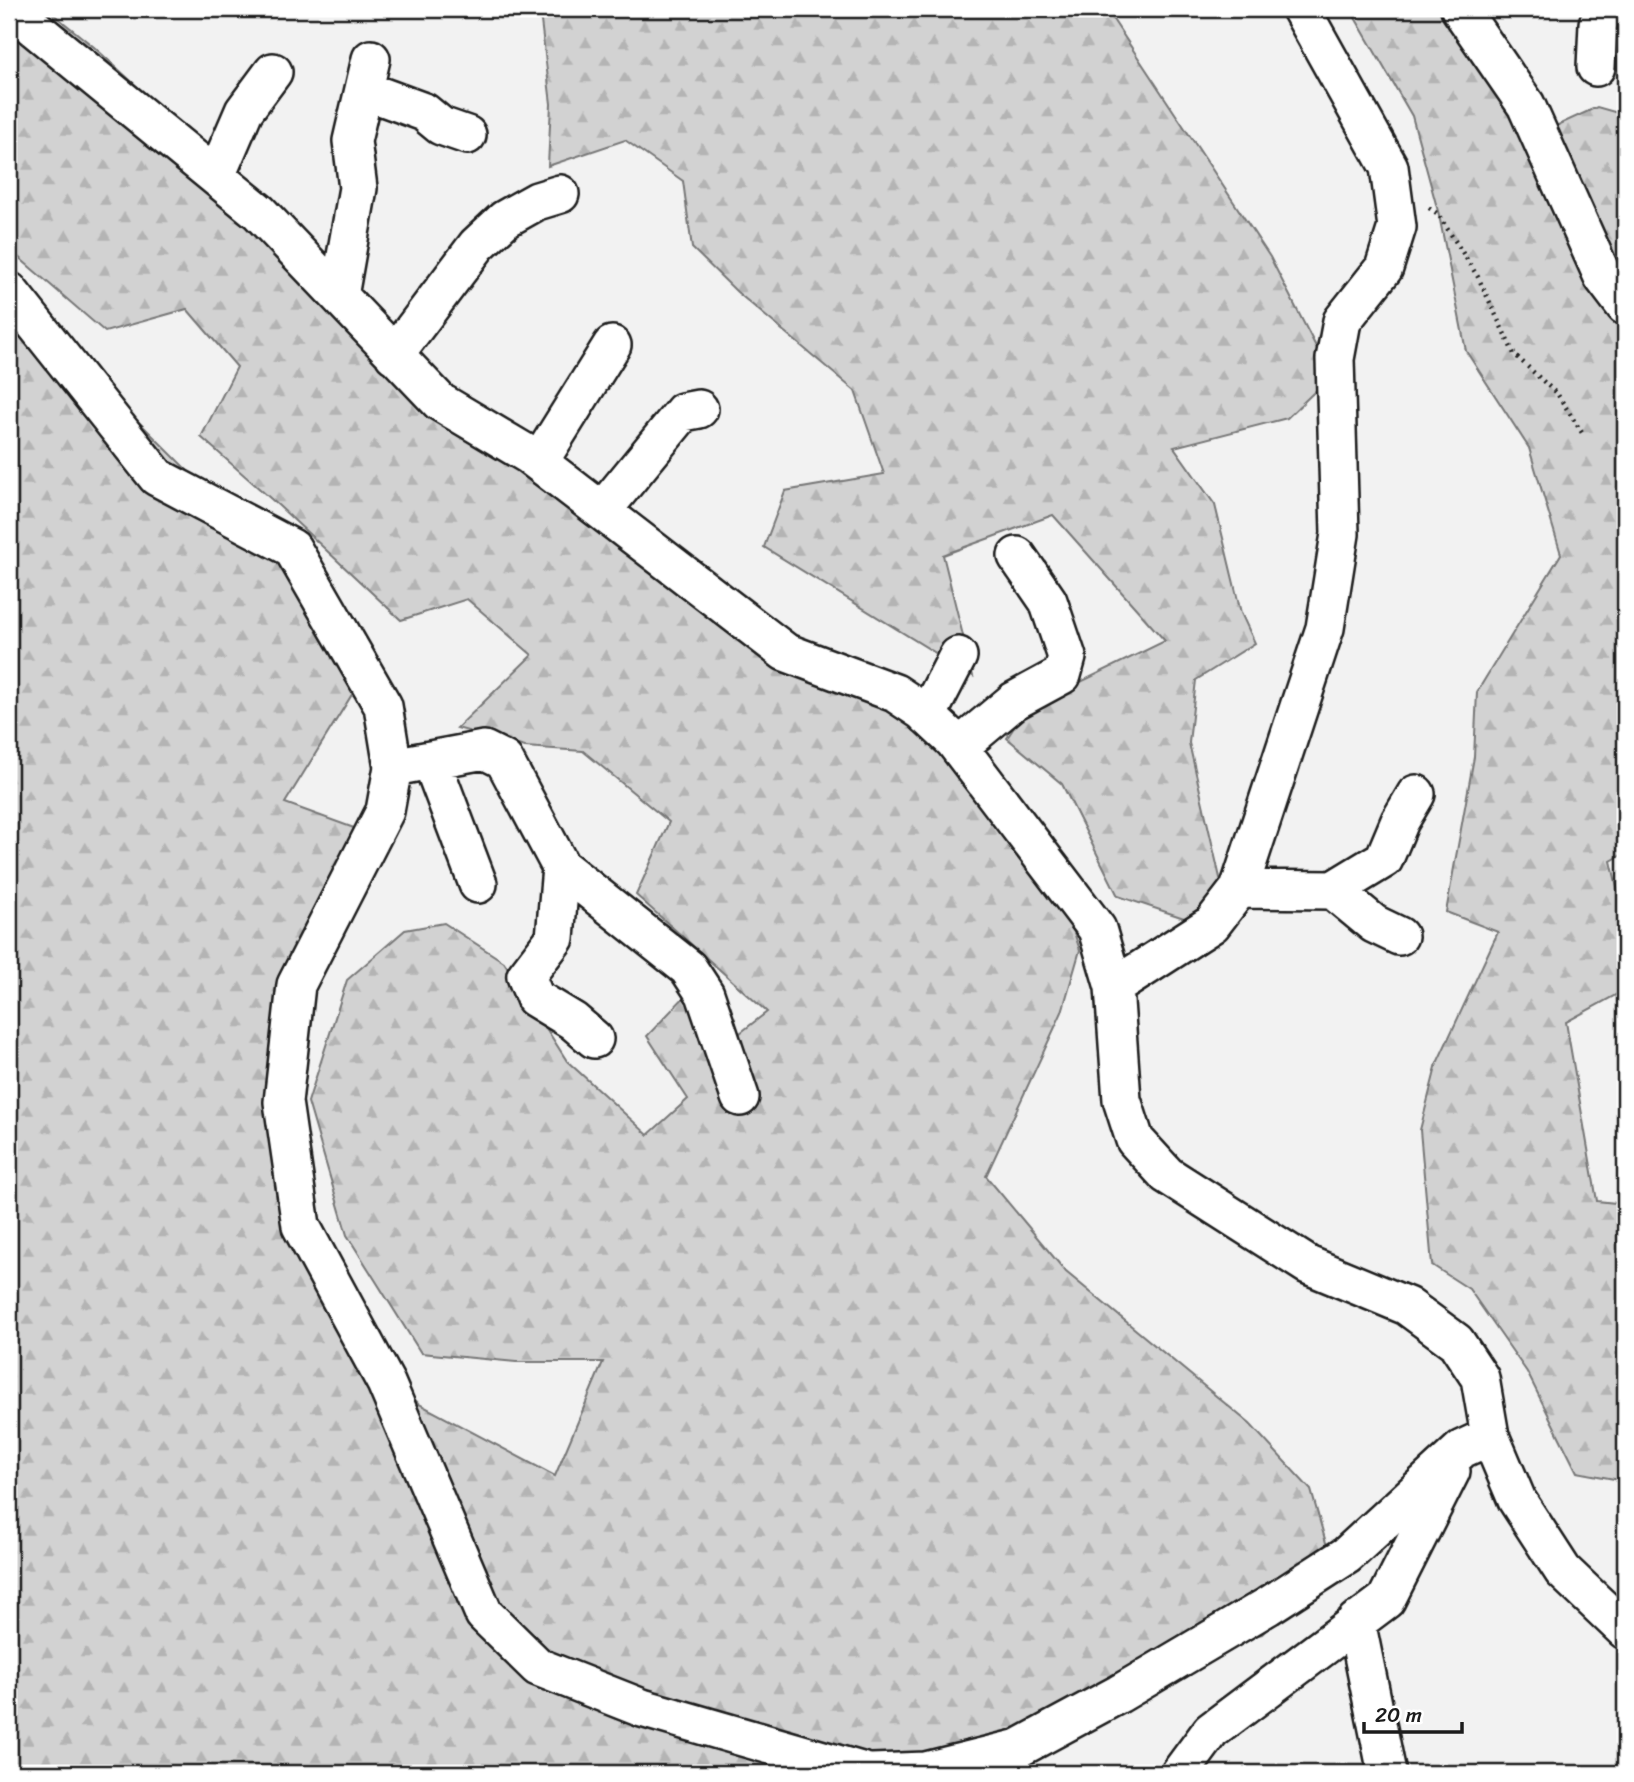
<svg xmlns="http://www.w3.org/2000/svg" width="1634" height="1782" viewBox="0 0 1634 1782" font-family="Sriracha,sans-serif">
	<defs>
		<pattern id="forest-firs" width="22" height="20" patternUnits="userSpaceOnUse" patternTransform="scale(1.75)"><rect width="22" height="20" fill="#d2d2d2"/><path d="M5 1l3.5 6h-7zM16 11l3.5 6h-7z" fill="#b4b4b4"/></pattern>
	</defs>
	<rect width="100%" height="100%" fill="#f2f2f2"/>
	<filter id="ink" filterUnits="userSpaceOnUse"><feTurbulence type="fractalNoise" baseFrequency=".0143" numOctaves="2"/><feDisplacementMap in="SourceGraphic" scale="14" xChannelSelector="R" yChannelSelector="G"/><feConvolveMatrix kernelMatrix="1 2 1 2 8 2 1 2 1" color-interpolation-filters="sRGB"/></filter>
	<g filter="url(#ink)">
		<path fill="url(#forest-firs)" stroke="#777" stroke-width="2" d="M9 9H47L94 47 235 176 400 366 921 723 1057 883 1080 950 1062 1012 986 1176 1066 1272 1250 1424 1311 1490 1332 1564 1262 1634 1188 1652 1093 1730 985 1763 804 1773H9V312L30 323 144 427 301 584 372 662 285 803 376 836 317 911 272 1028 288 1165 331 1309 419 1404 555 1476 603 1362H516L421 1353 347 1235 308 1102 347 980 405 930 444 923 504 962 567 1061 648 1135 688 1099 647 1036 688 993 740 1033 767 1012 636 895 669 822 583 751 525 747 457 728 532 655 467 599 401 620 279 506 201 437 237 367 187 309 105 332 9 249Z
			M524 9H1106L1270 257 1331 376 1287 418 1174 447 1215 505 1241 613 1255 643 1196 680 1189 743 1223 891 1196 922 1118 896 1062 784 1007 738 1027 708 1165 641 1053 515 943 555 973 676 764 547 785 491 884 474 855 391 737 292 692 248 683 181 625 140 548 166 551 104 541 21Z
			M1350 9H1460L1508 62 1556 126 1597 107 1625 115V853L1611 861 1625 921V990L1566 1022 1597 1201 1625 1204V1481L1577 1472 1527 1372 1469 1289 1432 1265 1420 1130 1437 1063 1498 932 1446 912 1474 757 1477 692 1561 554 1529 448 1466 351 1439 215 1412 116Z"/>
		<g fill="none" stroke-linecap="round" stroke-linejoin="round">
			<defs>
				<path id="minor" d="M11 9 259 212 440 402 529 455 785 652 895 693 922 711 954 741 1097 929 1114 987 1122 1100 1135 1140 1167 1175 1308 1265 1407 1306 1456 1342 1480 1378 1490 1436 1517 1500 1563 1571 1625 1630
					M1460 9 1526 105 1603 277 1625 306
					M1596 67 1598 24 1605 9
					M364 90 424 112 441 126 467 135
					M216 176 244 111 273 72
					M9 291 157 477 292 548 383 706 393 767 385 811 296 985 283 1102 301 1226 386 1383 484 1614 538 1667 642 1708 868 1773
					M339 296 358 188 352 141 371 59
					M394 355 477 245 505 219 537 201 560 194
					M539 462 612 345
					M602 511 683 412 699 409
					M927 716 958 656
					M959 747 1014 701 1062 675 1067 657 1048 601 1017 556
					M431 760 478 884
					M393 767 484 750 504 760 561 867 555 938 526 976 535 998 573 1021 594 1039
					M561 867 688 968 705 994 740 1097
					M1239 889 1333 890 1384 859 1400 821 1416 794
					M1333 890 1374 924 1399 936
					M1114 987 1212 924 1239 889 1325 628 1340 534 1335 359 1342 321 1384 268 1397 227 1389 167 1301 9
					M1356 1621 1387 1773
					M872 1773 926 1771 1019 1748 1119 1694 1268 1606 1347 1555 1462 1449 1490 1436
					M1180 1773 1211 1731 1386 1600 1451 1471"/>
			</defs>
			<use href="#minor" stroke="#1c1c1c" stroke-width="42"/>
			<path stroke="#1c1c1c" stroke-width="4.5" stroke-dasharray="2 5" stroke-linecap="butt" d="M1429 208 1438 214 1478 277 1514 354 1558 395 1584 436"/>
			<use href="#minor" stroke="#fff" stroke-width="37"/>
		</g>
	</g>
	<rect width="1634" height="1782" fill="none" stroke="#fff" stroke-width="35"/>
	<rect x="18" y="18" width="1599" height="1747" fill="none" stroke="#1c1c1c" stroke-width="2.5" filter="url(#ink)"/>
	<path d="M1364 1722v10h98v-10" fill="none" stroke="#1c1c1c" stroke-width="3.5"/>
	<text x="1375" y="1722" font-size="21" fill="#1c1c1c" stroke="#ffffff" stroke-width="5" paint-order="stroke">20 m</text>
</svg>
